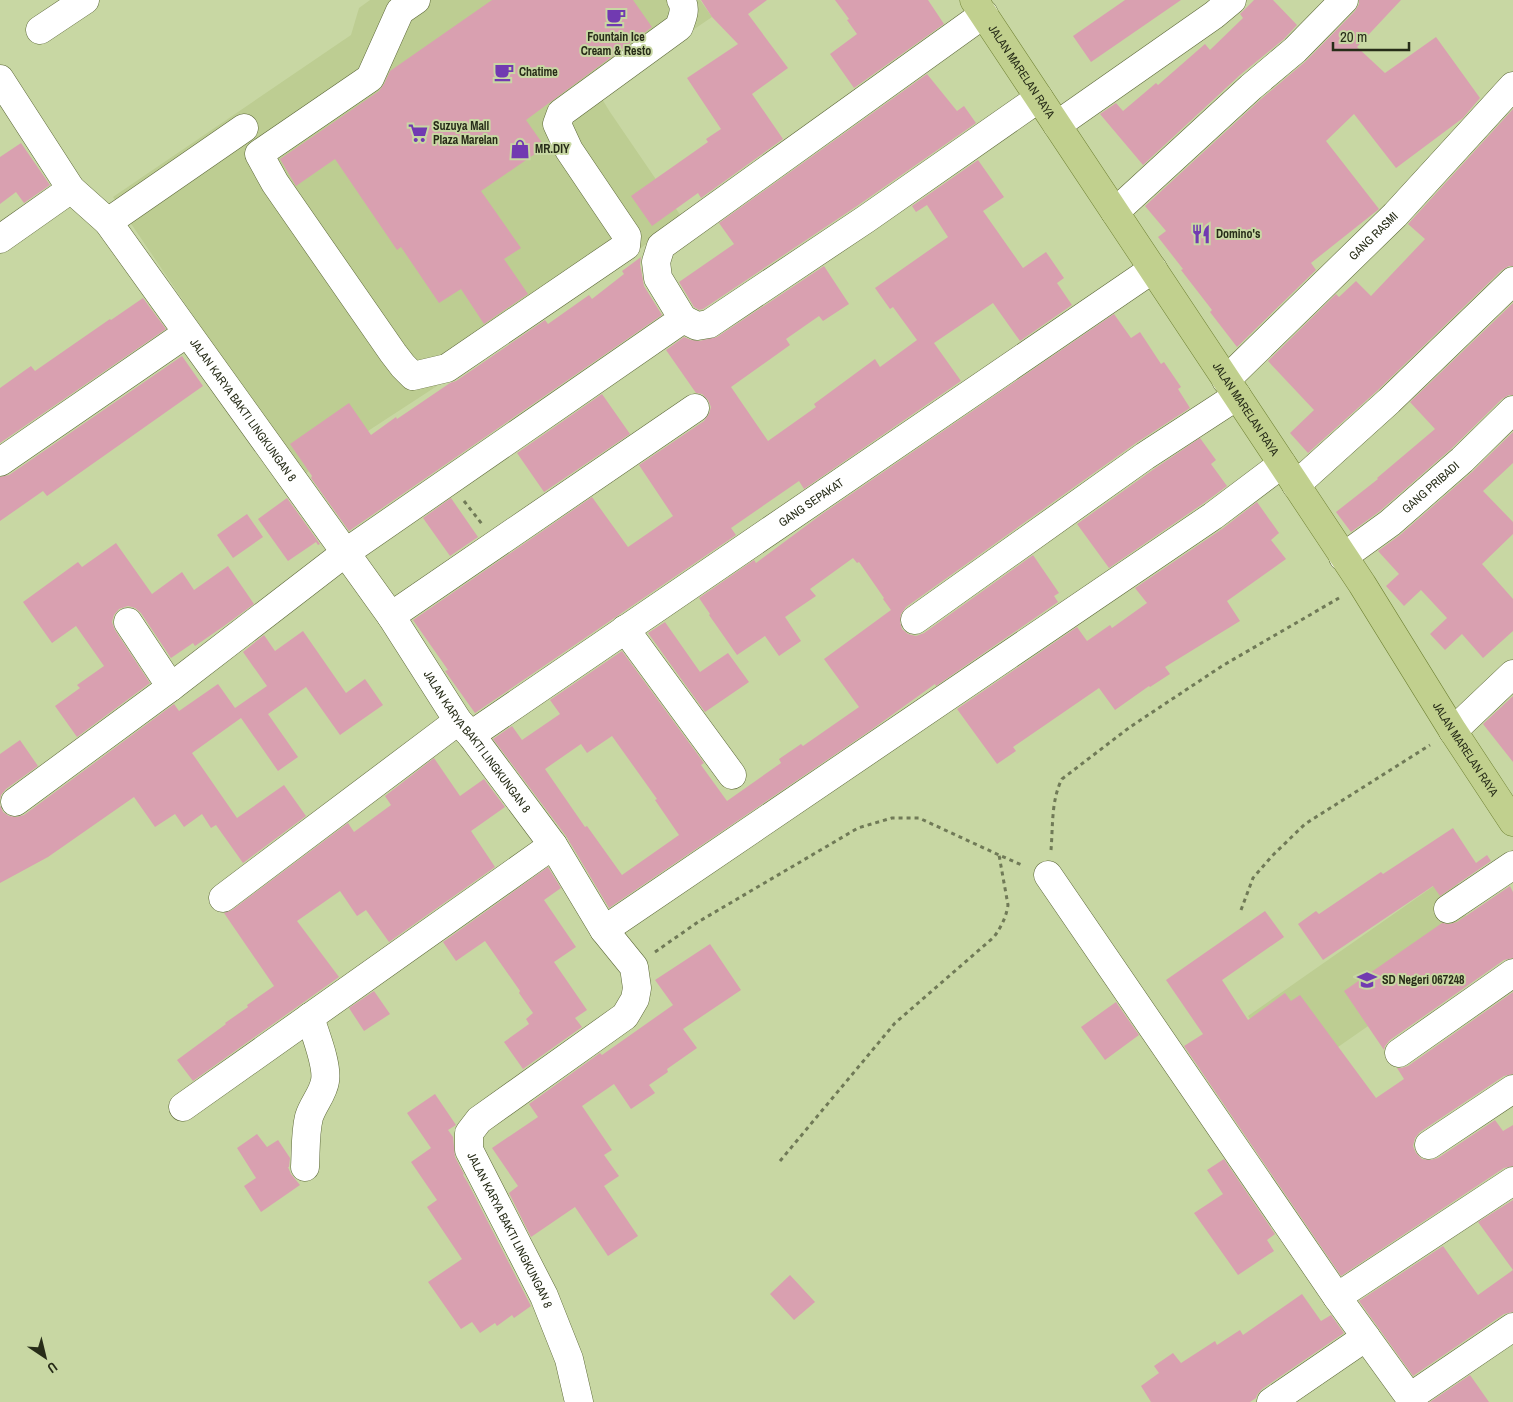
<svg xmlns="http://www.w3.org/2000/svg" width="1513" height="1402" viewBox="0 0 1513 1402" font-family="'Archivo Narrow',sans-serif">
	<rect width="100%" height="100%" fill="#c8d7a3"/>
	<path fill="#bdcd92" d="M370 0H700L712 17 599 94 610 112 683 219 486 354 371 429 302 476 113 197 351 35 359 8Z
		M1451 874 1468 899 1459 906 1486 944 1292 1079 1248 1016Z"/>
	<path fill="#d9a0b0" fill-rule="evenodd" d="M492 0H633L652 27 526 120 545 147 481 191 521 248 504 259 528 294 484 324 461 289 439 303 401 247 397 250 335 159 296 186 280 159 379 91 384 84 390 71Z
		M701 0H767L748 14 788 68 752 94 783 139 701 198 698 193 652 226 631 196 708 142 706 139 721 129 687 78 738 44 712 17Z
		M835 0H928L944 24 854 88 830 54 857 34 847 20 849 19Z
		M1125 0H1181L1091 62 1073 36Z
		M1254 0H1273L1297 25 1284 39 1240 75 1143 165 1100 114 1116 103 1123 111 1156 83 1158 85 1205 44 1210 50 1243 18 1240 14Z
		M1359 0H1401L1357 47 1385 73 1436 37 1480 98 1463 118 1396 168 1354 114 1326 141 1379 209 1311 263 1316 270 1237 347 1210 312 1212 310 1181 270 1183 269 1158 237 1166 231 1145 206 1261 99 1306 61 1355 11 1359 4Z
		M927 74 957 111 964 106 976 123 857 206 703 309 699 310 694 307 679 282 734 244 719 223Z
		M1513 109V266H1509L1502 270 1378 390 1308 453 1290 433 1314 410 1268 361 1336 294 1339 297 1356 281 1371 296 1425 239 1408 224Z
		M21 143 50 185 24 203 16 192 0 204V157Z
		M978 160 1004 197 983 211 1023 268 1046 252 1064 278 1057 283 1072 305 1020 341 993 303 934 343 961 381 804 489 799 481 731 528 736 535 475 713 445 671 448 670 413 620 592 497 628 547 673 516 639 465 704 421 709 414 711 407 708 400 702 394 696 393 666 350 684 337 691 340 699 341 717 337 824 266 849 304 823 321 819 316 786 339 790 345 731 387 768 441 816 407 814 404 875 359 880 367 917 340 893 307 890 309 875 288 948 237 927 205 916 212 912 206Z
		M641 257 640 264 644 286 662 315 349 531 311 478 312 476 290 444 349 403 371 435 396 417 397 419 450 383 456 381 545 320 548 324 589 295 592 299 624 274 622 271Z
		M143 298 166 329 0 443V388L31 366 35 371 110 319 111 320Z
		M1513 303V395H1509L1502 399 1451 449 1380 511 1351 532 1336 512 1378 479 1377 478 1435 429 1410 402Z
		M1114 314 1131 338 1140 332 1161 364 1164 362 1181 387 1178 389 1190 408 1136 443 906 607 901 614 900 622 902 629 908 634 916 636 924 633 1033 555 1059 593 1054 596 1058 602 936 686 935 684 871 730 609 908 566 836 493 739 512 726 522 740 560 714 550 700 622 651 704 763 701 765 727 801 781 763 779 759 801 744 803 746 859 707 824 659 891 610 883 599 884 598 859 562 857 563 853 558 810 589 816 596 785 617 801 641 779 656 765 636 737 655 709 615 710 614 699 598 754 560 756 563 822 514ZM612 736 657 799 655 800 679 835 622 875 587 826 585 827 545 769 581 744 587 753Z
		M182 356 203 386 47 496 43 491 0 521V477L9 475Z
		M602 394 630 434 544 492 517 453Z
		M1513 432V463L1483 491 1513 522V534L1482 564 1513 599V631L1483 658 1462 634 1445 650 1430 634 1447 618 1421 590 1404 606 1386 586 1399 574 1378 551 1400 535 1472 472Z
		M1200 438 1216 460 1211 464 1227 486 1204 503 1109 568 1077 524 1154 469Z
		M287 498 320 544 318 545 316 542 288 561 258 519Z
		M451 498 478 537 450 556 423 518Z
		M1257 502 1279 533 1271 540 1286 559 1227 601 1240 621 1165 667 1170 674 1150 687 1149 686 1115 710 1099 688 1013 747 1016 751 997 764 957 709 1077 627 1087 641 1110 625 1112 628 1147 603 1135 588 1222 529Z
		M247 514 263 537 233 558 217 535Z
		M116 543 152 594 182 572 194 590 228 566 254 604 224 626 195 646 193 643 171 658 141 613 135 608 128 606 119 609 114 615 112 622 115 630 150 683 77 737 55 706 80 688 77 685 104 666 76 626 52 643 23 602 78 562 82 567Z
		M665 622 700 672 728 653 749 682 705 712 648 633Z
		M303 631 346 693 365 679 383 705 340 735 306 687 268 714 298 757 278 771 241 718 192 753 237 818 284 785 306 816 243 863 216 825 211 828 202 814 184 827 175 814 155 827 134 797 48 857 0 883V805L3 812 9 816 17 817 24 815 174 704 179 711 218 684 235 708 267 686 243 652 264 635 275 651Z
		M1513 696V762L1483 724Z
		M20 740 38 766 6 789 1 795 0 800V754Z
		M434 758 460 796 484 779 505 807 471 831 495 867 389 942 366 910 357 916 340 891 297 921 339 977 193 1081 177 1060 226 1024 225 1023 248 1007 247 1005 274 986 224 913 232 910 348 823 354 832 391 805 385 796Z
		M1453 828 1476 863 1487 855 1491 861 1440 896 1433 886 1323 960 1298 924 1316 911 1319 914 1381 872 1383 874Z
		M548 867 561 888 544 900 576 947 554 962 587 1010 575 1018 582 1027 523 1069 504 1042 529 1024 526 1019 533 1013 519 993 520 991 485 941 456 961 443 942Z
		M1510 886 1513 892V958L1504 960 1390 1040 1385 1046 1384 1050 1344 991 1442 923 1450 924 1457 922Z
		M1265 911 1284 937 1222 980 1248 1020 1285 993 1291 1001 1300 995 1376 1098 1404 1079 1397 1068H1401L1408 1066 1513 992V1074L1504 1076 1420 1132 1415 1138 1413 1146 1416 1153 1422 1159 1430 1160 1438 1158 1495 1120 1503 1131 1513 1125V1166L1504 1168 1341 1276 1184 1046 1203 1034 1166 980Z
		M710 944 741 990 683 1029 697 1048 667 1069 668 1072 649 1085 655 1093 631 1109 614 1084 582 1106 612 1150 604 1155 619 1176 604 1186 638 1236 608 1256 575 1207 531 1237 509 1193 518 1186 492 1148 538 1117 529 1104 600 1053 602 1055 673 1005 655 980Z
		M374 991 390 1014 364 1031 349 1008Z
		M1116 1002 1139 1035 1105 1060 1081 1027Z
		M435 1094 456 1125 448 1130 453 1137 455 1157 464 1174 463 1175 468 1183 531 1306 514 1318 512 1315 497 1326 495 1323 480 1333 472 1322 461 1329 428 1282 462 1259 427 1207 437 1200 411 1162 431 1148 407 1113Z
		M257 1134 267 1147 278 1140 290 1158 289 1167H288L291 1174 300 1185 261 1212 244 1186 256 1178 237 1148Z
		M1224 1159 1275 1234 1267 1240 1274 1251 1238 1275 1194 1213 1223 1194 1207 1170Z
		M1513 1200V1312L1504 1314 1413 1376 1359 1301 1443 1246 1478 1295 1513 1270 1478 1222Z
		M790 1275 815 1302 794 1320 770 1294Z
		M1302 1294 1321 1321 1331 1315 1344 1333 1262 1389 1257 1395 1256 1398 1250 1402H1151L1141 1386 1159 1373 1154 1366 1173 1353 1181 1363 1215 1341 1217 1345 1240 1330 1243 1335Z
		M1470 1375 1489 1402H1430Z"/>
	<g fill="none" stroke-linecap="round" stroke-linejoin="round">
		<defs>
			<g id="minor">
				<path d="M416 0 400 11 370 78 259 154 275 183 393 353 403 366 413 376 447 368 626 246 627 236 569 150 557 124 561 113 679 27C682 18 687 9 681 0"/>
				<path d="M40 30 85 0"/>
				<path id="s1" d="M0 79 71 189 108 222 391 616 458 721 471 735 553 845 604 930 634 967 637 988 635 999 625 1016 479 1120 469 1133V1150L544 1296 569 1359 579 1402"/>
				<path d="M1057 125 1214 15 1232 0"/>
				<path d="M1115 212 1251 87 1295 50 1344 0"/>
				<path d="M108 222 244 128"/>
				<path d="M0 239 71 189"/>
				<path d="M683 319 697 326 709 324 866 219 1039 98"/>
				<path id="s2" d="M1226 380 1395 215 1513 86"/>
				<path d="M0 462 187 333"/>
				<path d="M1296 485 1389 401 1513 281"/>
				<path id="s3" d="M1343 557 1390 523 1462 460 1513 410"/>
				<path d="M391 616 695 408"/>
				<path d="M915 620 1145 456 1237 396"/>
				<path d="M128 622 171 687"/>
				<path d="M625 629 732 775"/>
				<path d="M1453 731 1513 674"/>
				<path id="s4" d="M471 735 1153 269"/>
				<path d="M15 802 171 687 345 553 683 319 658 278 656 262 661 246 984 14"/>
				<path d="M1048 875 1337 1297 1413 1402"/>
				<path d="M223 898 458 721"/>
				<path d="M1448 909 1513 865"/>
				<path d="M604 930 1213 516 1282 464"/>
				<path d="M1399 1053 1513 973"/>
				<path d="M183 1107 553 845"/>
				<path d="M1429 1145 1513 1089"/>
				<path d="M305 1167C306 1151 305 1133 309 1117 313 1104 323 1094 325 1081 328 1065 315 1034 310 1017"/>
				<path d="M1337 1297 1513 1181"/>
				<path d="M1410 1397 1513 1327"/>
				<path d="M1271 1402 1366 1337"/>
			</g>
			<g id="major">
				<path id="s5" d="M974 0 1362 584 1453 731 1513 822"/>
			</g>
		</defs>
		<use href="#minor" stroke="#5c6838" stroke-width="29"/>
		<use href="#major" stroke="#708234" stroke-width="29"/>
		<path stroke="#707a57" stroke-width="3" stroke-dasharray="4 4" stroke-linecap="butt" d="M464 501 482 524
			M1051 850C1053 827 1051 800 1062 779L1130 727 1222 666 1339 598
			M1241 910 1253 878 1272 856 1305 824 1430 745
			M655 952 698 922 858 828 892 818H919L999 855 1024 866
			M780 1161 895 1023 994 937C1001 927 1006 918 1008 905L999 855"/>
		<use href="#minor" stroke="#fff" stroke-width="28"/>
		<use href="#major" stroke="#c1d08e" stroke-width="28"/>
	</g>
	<defs>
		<symbol id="cafe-bare" viewBox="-9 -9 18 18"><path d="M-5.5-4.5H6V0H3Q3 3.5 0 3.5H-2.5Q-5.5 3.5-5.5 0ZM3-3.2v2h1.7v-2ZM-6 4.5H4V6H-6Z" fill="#713ab1" stroke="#c8d7a3" stroke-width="2.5" paint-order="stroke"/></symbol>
		<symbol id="supermarket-bare" viewBox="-9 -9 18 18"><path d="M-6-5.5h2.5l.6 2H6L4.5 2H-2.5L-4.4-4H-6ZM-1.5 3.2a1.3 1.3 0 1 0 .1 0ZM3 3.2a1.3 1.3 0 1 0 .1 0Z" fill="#713ab1" stroke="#c8d7a3" stroke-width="2.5" paint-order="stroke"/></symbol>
		<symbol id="shop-bare" viewBox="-9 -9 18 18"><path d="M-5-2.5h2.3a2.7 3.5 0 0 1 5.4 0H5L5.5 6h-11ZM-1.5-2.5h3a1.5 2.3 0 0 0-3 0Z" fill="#713ab1" stroke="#c8d7a3" stroke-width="2.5" paint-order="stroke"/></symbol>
		<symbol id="restaurant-bare" viewBox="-9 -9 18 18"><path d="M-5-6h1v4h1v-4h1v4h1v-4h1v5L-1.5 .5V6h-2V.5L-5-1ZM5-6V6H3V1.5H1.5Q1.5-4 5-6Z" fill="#713ab1" stroke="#c8d7a3" stroke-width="2.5" paint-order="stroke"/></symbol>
		<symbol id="school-bare" viewBox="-9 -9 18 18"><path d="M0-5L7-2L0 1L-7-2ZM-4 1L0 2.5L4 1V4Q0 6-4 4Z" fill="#713ab1" stroke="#c8d7a3" stroke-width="2.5" paint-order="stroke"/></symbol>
	</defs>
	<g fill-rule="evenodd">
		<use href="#cafe-bare" x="602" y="3" width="28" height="28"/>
		<use href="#cafe-bare" x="490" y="58" width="28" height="28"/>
		<use href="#supermarket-bare" x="404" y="119" width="28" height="28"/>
		<use href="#shop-bare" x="506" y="135" width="28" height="28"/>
		<use href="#restaurant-bare" x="1187" y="220" width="28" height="28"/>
		<use href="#school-bare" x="1353" y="966" width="28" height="28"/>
	</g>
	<g text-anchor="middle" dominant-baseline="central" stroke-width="4" stroke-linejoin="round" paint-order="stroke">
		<g font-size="12" font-weight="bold" fill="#272c18" stroke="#c8d7a3" text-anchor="start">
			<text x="616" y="37" text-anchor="middle">Fountain Ice<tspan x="616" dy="14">Cream &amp; Resto</tspan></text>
			<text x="519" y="72">Chatime</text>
			<text x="433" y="126">Suzuya Mall<tspan x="433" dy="14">Plaza Marelan</tspan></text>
			<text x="535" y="149">MR.DIY</text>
			<text x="1216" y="234">Domino's</text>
			<text x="1382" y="980">SD Negeri 067248</text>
		</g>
		<g font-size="12" fill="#272c18" stroke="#c8d7a3">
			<text stroke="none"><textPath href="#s5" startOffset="86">JALAN MARELAN RAYA</textPath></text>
			<text stroke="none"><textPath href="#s2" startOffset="206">GANG RASMI</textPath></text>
			<text stroke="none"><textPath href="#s1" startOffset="412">JALAN KARYA BAKTI LINGKUNGAN 8</textPath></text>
			<text stroke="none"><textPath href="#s5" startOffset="491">JALAN MARELAN RAYA</textPath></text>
			<text stroke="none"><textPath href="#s3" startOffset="112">GANG PRIBADI</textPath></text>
			<text stroke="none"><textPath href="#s4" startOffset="412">GANG SEPAKAT</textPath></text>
			<text stroke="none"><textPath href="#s1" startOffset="818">JALAN KARYA BAKTI LINGKUNGAN 8</textPath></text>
			<text stroke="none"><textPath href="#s5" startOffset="896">JALAN MARELAN RAYA</textPath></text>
			<text stroke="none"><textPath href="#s1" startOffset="1448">JALAN KARYA BAKTI LINGKUNGAN 8</textPath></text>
		</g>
	</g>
	<g transform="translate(45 1357) rotate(145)" stroke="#c8d7a3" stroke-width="4" paint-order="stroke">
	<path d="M0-4L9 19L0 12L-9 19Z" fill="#272c18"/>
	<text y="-8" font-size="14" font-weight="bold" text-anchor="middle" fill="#272c18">U</text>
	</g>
	<path d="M1333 42v8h76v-8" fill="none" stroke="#272c18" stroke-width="2.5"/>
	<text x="1340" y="42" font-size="15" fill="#272c18" stroke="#c8d7a3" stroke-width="4" paint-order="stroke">20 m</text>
</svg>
